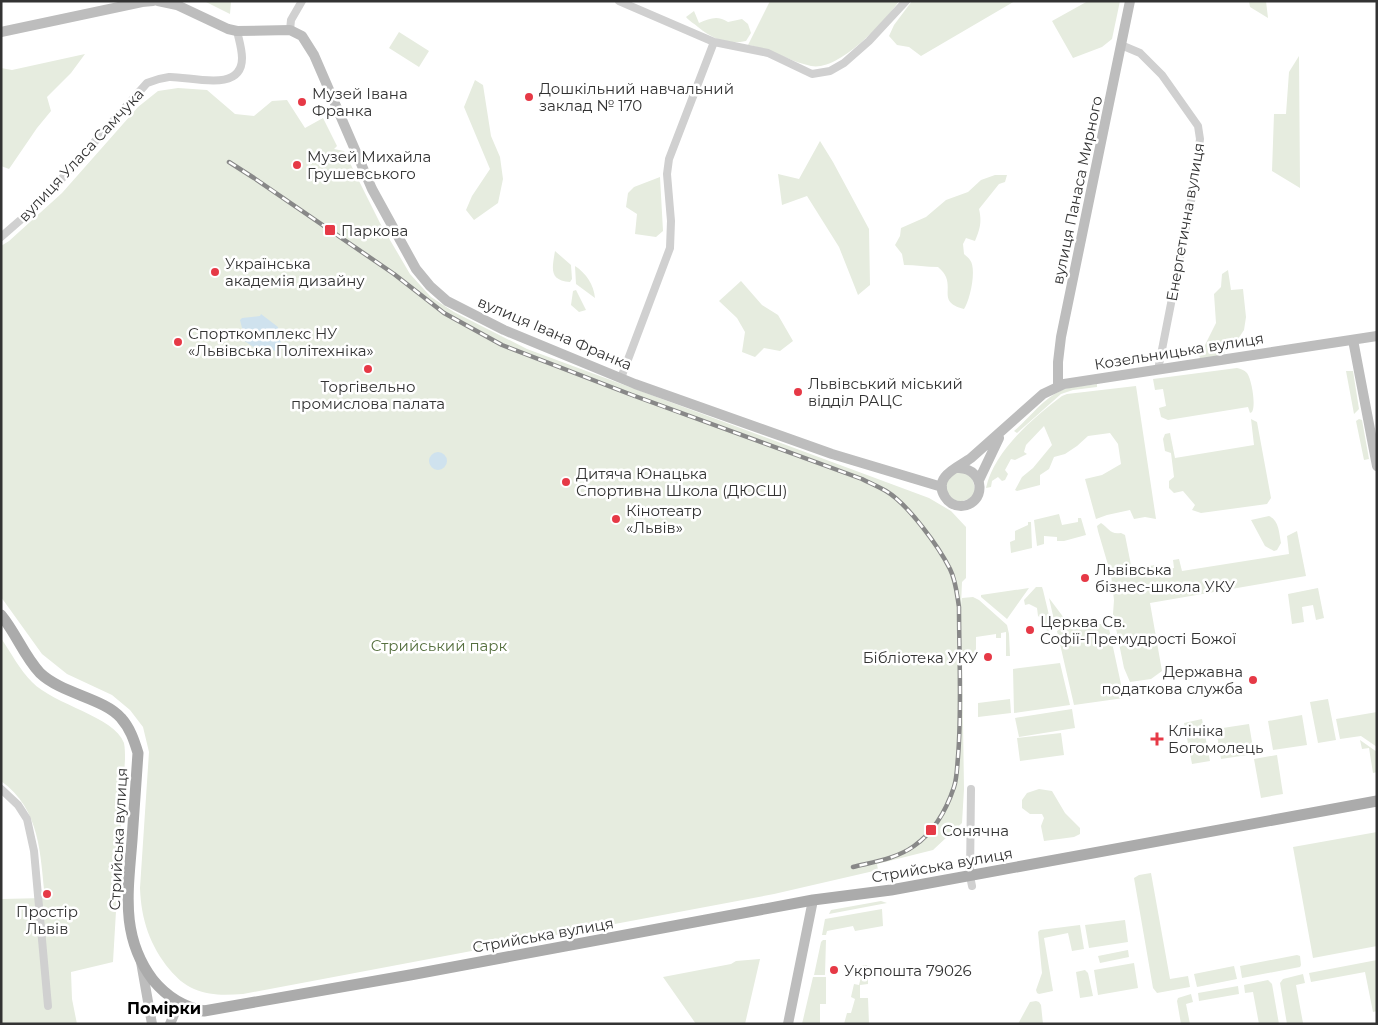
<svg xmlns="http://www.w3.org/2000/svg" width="1378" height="1025" viewBox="0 0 1378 1025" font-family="Montserrat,sans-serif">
	<rect width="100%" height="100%" fill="#fff"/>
	<path fill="#e6ecdf" d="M204 1H231L230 14Z
		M770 1H899C885 22 838 72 811 66 789 61 771 49 748 45Z
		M912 1H1015L921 56 909 47 897 45 889 36 894 25Z
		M1088 1H1120L1112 39 1102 47 1073 58 1052 21Z
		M1249 1H1266L1268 18 1250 7Z
		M694 11 699 23C710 18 718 15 728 22L742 19 748 24 751 33 746 41C727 45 713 39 698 27 694 23 690 22 686 17Z
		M399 32 429 51 419 67 389 48Z
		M85 54 71 73 47 97 51 111 37 128 9 169 1 166V68L12 70Z
		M1299 56 1300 188 1272 171 1274 114H1286L1289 72Z
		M475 80 483 85 491 136 500 157 503 179 498 203 474 220 466 210 472 196 490 169 464 107Z
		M178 88 207 90 235 114 254 116 272 101 287 100 305 128 323 118 337 146 334 149 344 151 380 223 410 274 431 297 454 312 527 349 929 498 951 511 966 527V578L962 582 961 605 962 598 973 597 979 600 1007 625 1009 634 1010 656H1006V632L1001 633V638H996V634L976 637V655H962L964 789 962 823 933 850 877 864 878 870 774 894 243 994C226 995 210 996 194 989 184 985 176 977 170 970 150 946 141 919 140 888L149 752 143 727 130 710 112 695 67 674 42 654 1 597V246L9 241 62 193 138 107 158 91Z
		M820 141 833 162 869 229 870 285 858 295 839 247 807 196 782 205 778 174 799 179Z
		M995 175H1007L1005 182 999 184 979 209C982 222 980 229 975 241L966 238 963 244 964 254C966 256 969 258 970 260 977 269 970 300 964 309 933 301 960 285 938 267 926 267 916 265 904 265L902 254 895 245 900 236 901 228 926 217 946 200 968 192 981 180Z
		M660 177 663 231 656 237 635 234 637 214 626 207 628 193 634 187Z
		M555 251 571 265 572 279 570 282C549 280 552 269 555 251Z
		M575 266C586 273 594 285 595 298L576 284Z
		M1228 270 1231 290 1243 289 1246 317 1244 330 1238 339 1228 345 1224 354 1212 360 1200 359 1199 353 1205 345 1216 323 1214 294 1221 287 1222 274Z
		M741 281 762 305 778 315 793 341 780 351 764 348 755 357 742 352 745 332 737 318 719 301Z
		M576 290 586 310 579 312 571 305 573 291Z
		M1237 368C1241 369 1244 370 1247 373 1252 380 1256 406 1252 412L1250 413 1248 407 1168 420 1161 417 1159 408 1166 406 1163 389 1155 390 1153 379Z
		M1346 371H1353L1359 409 1354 414Z
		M1097 384V387L1073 390 1061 394 1017 433 1014 431C1029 418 1044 398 1062 390 1072 386 1086 386 1097 384Z
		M1136 386 1156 519 1145 517 1134 519 1130 510 1107 515 1096 519 1085 479 1102 475 1121 464 1118 444 1110 433 1088 436 1077 446 1065 454 1054 457 1049 469 1040 475V485L1017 491 1015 490 1022 477 1033 468 1052 445 1044 426 1026 445 1024 452 1027 454 1015 460 1011 459 1005 470 1008 474 1005 480 1002 481 998 477 992 481 991 487 986 488C994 451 1033 418 1062 396L1067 394Z
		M1251 419 1257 422 1271 498 1267 504 1201 513 1192 510 1195 505 1183 491 1174 493 1169 488V481L1174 477 1171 453 1165 451 1163 439 1165 434 1170 433 1175 458 1254 445Z
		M1359 419 1362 420 1369 459 1364 460 1356 421Z
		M960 472 971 476C978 494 976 498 958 502L947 495 946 480 954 473Z
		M1059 514 1062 525 1078 522V518H1081L1086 535 1064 541H1057V537L1044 536V544L1037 546 1034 520Z
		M1269 516C1279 520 1279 533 1281 543L1277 550 1274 551 1265 546 1251 520Z
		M1028 522H1031L1032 548 1011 553 1010 542 1015 540V531L1028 525Z
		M1101 523C1109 528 1110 535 1121 533L1125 535 1136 590 1132 569 1155 565 1157 571 1174 568 1173 560 1179 559 1182 571 1289 554 1287 536 1297 531 1306 576 1150 603 1162 671 1151 679 1130 682 1124 668 1113 614 1114 600 1111 575 1098 531 1097 526Z
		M1036 587H1042L1043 590 1053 632H1047L1044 620 1038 616 1037 608 1029 604 1025 605 1024 600Z
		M1029 588 1007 619 981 597V595Z
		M1318 588 1324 618 1316 620 1313 605 1302 607 1304 622 1292 624 1288 594Z
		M1049 598 1067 622 1056 629Z
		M1067 624H1108L1124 698 1074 705 1057 631Z
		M1 638C11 653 20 670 32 682 54 705 114 716 124 743 125 748 125 754 125 759L113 962 71 972 72 999 77 1024H1V899L45 898C40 854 41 810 1 781Z
		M1060 663 1070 705 1014 713 1013 669Z
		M1010 699 1011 713 978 717V703Z
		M1328 699 1336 740 1318 743 1310 702Z
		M1072 709 1075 728 1019 737 1015 718Z
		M1377 712V747L1361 736 1340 739 1336 719Z
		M1302 715 1307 745 1273 750 1268 721Z
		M1202 719 1210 761 1192 764 1184 723Z
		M1249 724 1254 754 1221 759 1216 729Z
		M1061 733 1064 755 1020 761 1017 738Z
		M1360 740 1377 752V772L1373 773 1369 748 1362 749Z
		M1277 755 1283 794 1261 798 1254 759Z
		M1039 789 1052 791 1065 813 1080 828V834L1074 837 1044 841 1041 826 1044 818 1042 814H1030L1022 808V800L1027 793Z
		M1377 832V946L1313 958 1293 847Z
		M1151 873 1170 979 1188 976 1190 987 1157 993 1153 988 1134 878 1139 875Z
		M881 901 887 903 829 914 831 910Z
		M882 909 883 926 855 931 853 926 827 931 826 935H822L825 919Z
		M1125 920 1128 942 1089 948 1085 925Z
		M1080 925 1084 949 1072 951 1068 933 1044 938 1053 991 1039 994 1037 993 1036 990 1042 973 1038 932 1040 930Z
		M823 940H826L825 975H814L821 942Z
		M1128 950 1129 957 1100 963 1098 956Z
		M1297 955 1300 956 1301 965 1300 967 1242 978 1240 966Z
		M760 959 745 1024H696L663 977 731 964 736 961Z
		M1377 960V1011L1373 1012 1365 972 1311 982 1309 973Z
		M1134 963 1138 988 1098 995 1094 970Z
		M863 965H867L868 969 874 968 875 977H868V984L860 985V998H868L869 1024H844L847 1013H851L855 999 851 997 854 984 859 985 861 977 857 976Z
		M1234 966 1237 979 1197 987 1194 974Z
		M1085 970 1088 973 1093 996 1080 998 1076 972Z
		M1303 974 1305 983 1296 985 1303 1023 1287 1024 1280 983 1283 979Z
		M813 977H826V1004H820V1024H802Z
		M1268 980 1272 984 1279 1024H1259L1253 992 1245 993 1244 985Z
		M1238 986 1239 994 1199 1001 1198 993Z
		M1191 994 1193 1002 1186 1004 1190 1024H1181L1177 1001 1178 998Z
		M1036 1001 1039 1002 1041 1005 1043 1024H1018L1030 1002Z"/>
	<path fill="#cfe2ee" d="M261 314 278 327 279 338 282 345 279 349 275 351 271 349 270 351 268 350 261 352 243 340V332L240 320 242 318 260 316Z
		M429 461a9 9 0 1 1 18 0a9 9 0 1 1-18 0Z"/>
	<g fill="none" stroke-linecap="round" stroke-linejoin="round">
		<path stroke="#d0d0d0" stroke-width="8" d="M619 1 714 42 768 53 812 74 830 71 844 63 869 41 906 1
			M290 30 291 20 302 1
			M1121 45 1140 53 1162 75 1198 126 1200 139 1193 191 1158 370
			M1 237 40 203 147 83C154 80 161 78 169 77 190 76 242 94 242 58 242 49 239 40 237 31
			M621 378 670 248 671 221 667 174 669 159 714 42
			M1 789 18 805 27 819 34 851 48 1006
			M971 789 970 876 972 886"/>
		<path stroke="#bdbdbd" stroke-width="10" d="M158 1 177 5 228 29 237 31 290 30 302 36 314 55 372 189 416 269 430 286 447 301 504 330 635 384 832 454 942 487
			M1 32 142 2 153 1
			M1353 340 1377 466
			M1058 386V362L1061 337 1130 1
			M959 468C986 469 986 505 961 506 954 506 948 502 945 497 932 476 959 467 971 458L1043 394 1064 384 1377 336
			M979 480 999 438
			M141 962 152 1024
			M170 1024 179 1003
			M788 1024 813 900"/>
		<path stroke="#ababab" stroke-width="11" d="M1 615C16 633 24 656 40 673 62 694 104 698 121 718 130 728 134 740 138 753 136 782 134 811 132 840 128 892 120 936 153 980 167 997 183 1007 204 1011L410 975 813 900 891 890 1377 801"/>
		<defs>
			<path id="rail" d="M229 162 254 178 394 274 444 313 502 345 632 395 862 479C870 483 879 487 886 491 908 504 939 547 950 569 956 581 957 595 959 607 959 657 962 707 958 757 957 767 957 778 954 787 946 811 934 832 914 846 896 859 873 862 853 867"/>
		</defs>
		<use href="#rail" stroke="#888" stroke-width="4.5"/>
		<use href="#rail" stroke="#fff" stroke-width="2.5" stroke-dasharray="8" stroke-linecap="butt"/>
	</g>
	<g fill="#e63946" stroke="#fff" stroke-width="2">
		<circle cx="529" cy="97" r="5"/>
		<circle cx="302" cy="102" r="5"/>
		<circle cx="297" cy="165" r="5"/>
		<rect x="324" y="224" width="12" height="12" rx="2.5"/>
		<circle cx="215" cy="272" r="5"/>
		<circle cx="178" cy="342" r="5"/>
		<circle cx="368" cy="369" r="5"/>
		<circle cx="798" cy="392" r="5"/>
		<circle cx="566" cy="482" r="5"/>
		<circle cx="616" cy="519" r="5"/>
		<circle cx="1085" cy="578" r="5"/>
		<circle cx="1030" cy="630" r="5"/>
		<circle cx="988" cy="657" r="5"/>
		<circle cx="1253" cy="680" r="5"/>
		<path d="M1154.5 731.5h5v5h5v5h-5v5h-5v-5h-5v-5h5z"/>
		<rect x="925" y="824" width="12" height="12" rx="2.5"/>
		<circle cx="47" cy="894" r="5"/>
		<circle cx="834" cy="970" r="5"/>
	</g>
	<g text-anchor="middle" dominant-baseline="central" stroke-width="5" stroke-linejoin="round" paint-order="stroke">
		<g font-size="15" fill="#333" stroke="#fff" text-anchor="start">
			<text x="539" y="88">Дошкільний навчальний<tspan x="539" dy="17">заклад № 170</tspan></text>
			<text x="312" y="93">Музей Івана<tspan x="312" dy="17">Франка</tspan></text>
			<text x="307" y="156">Музей Михайла<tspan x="307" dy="17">Грушевського</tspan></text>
			<text x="341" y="230">Паркова</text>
			<text x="225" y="263">Українська<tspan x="225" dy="17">академія дизайну</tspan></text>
			<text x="188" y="333">Спорткомплекс НУ<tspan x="188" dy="17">«Львівська Політехніка»</tspan></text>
			<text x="808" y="383">Львівський міський<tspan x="808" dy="17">відділ РАЦС</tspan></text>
			<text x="368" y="386" text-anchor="middle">Торгівельно<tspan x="368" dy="17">промислова палата</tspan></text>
			<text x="576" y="473">Дитяча Юнацька<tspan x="576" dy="17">Спортивна Школа (ДЮСШ)</tspan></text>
			<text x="626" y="510">Кінотеатр<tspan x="626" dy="17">«Львів»</tspan></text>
			<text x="1095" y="569">Львівська<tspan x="1095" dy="17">бізнес-школа УКУ</tspan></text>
			<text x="1040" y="621">Церква Св.<tspan x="1040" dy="17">Софії-Премудрості Божої</tspan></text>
			<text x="978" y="657" text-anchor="end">Бібліотека УКУ</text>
			<text x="1243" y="671" text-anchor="end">Державна<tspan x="1243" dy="17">податкова служба</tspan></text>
			<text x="1168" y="730">Клініка<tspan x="1168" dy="17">Богомолець</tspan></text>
			<text x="942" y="830">Сонячна</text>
			<text x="47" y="911" text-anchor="middle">Простір<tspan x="47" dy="17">Львів</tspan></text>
			<text x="844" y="970">Укрпошта 79026</text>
		</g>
		<g font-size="15" fill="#333" stroke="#fff">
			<text transform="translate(81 155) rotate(-47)">вулиця Уласа Самчука</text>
			<text transform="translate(1077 190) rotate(-78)">вулиця Панаса Мирного</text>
			<text transform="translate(1185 222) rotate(-80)">Енергетична вулиця</text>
			<text transform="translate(555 333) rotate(23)">вулиця Івана Франка</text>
			<text transform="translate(1179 351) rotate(-9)">Козельницька вулиця</text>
			<text transform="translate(118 839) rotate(-87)">Стрийська вулиця</text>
			<text transform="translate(942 865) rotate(-10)">Стрийська вулиця</text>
			<text transform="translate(543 935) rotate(-10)">Стрийська вулиця</text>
		</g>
		<g font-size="15" fill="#56703f" stroke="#fff">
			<text x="439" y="645">Стрийський парк</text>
		</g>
		<g font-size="16" font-weight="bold" fill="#000" stroke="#fff">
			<text x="164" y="1008">Помірки</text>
		</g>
	</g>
	<rect width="1378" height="1025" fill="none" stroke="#333333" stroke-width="5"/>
</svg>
